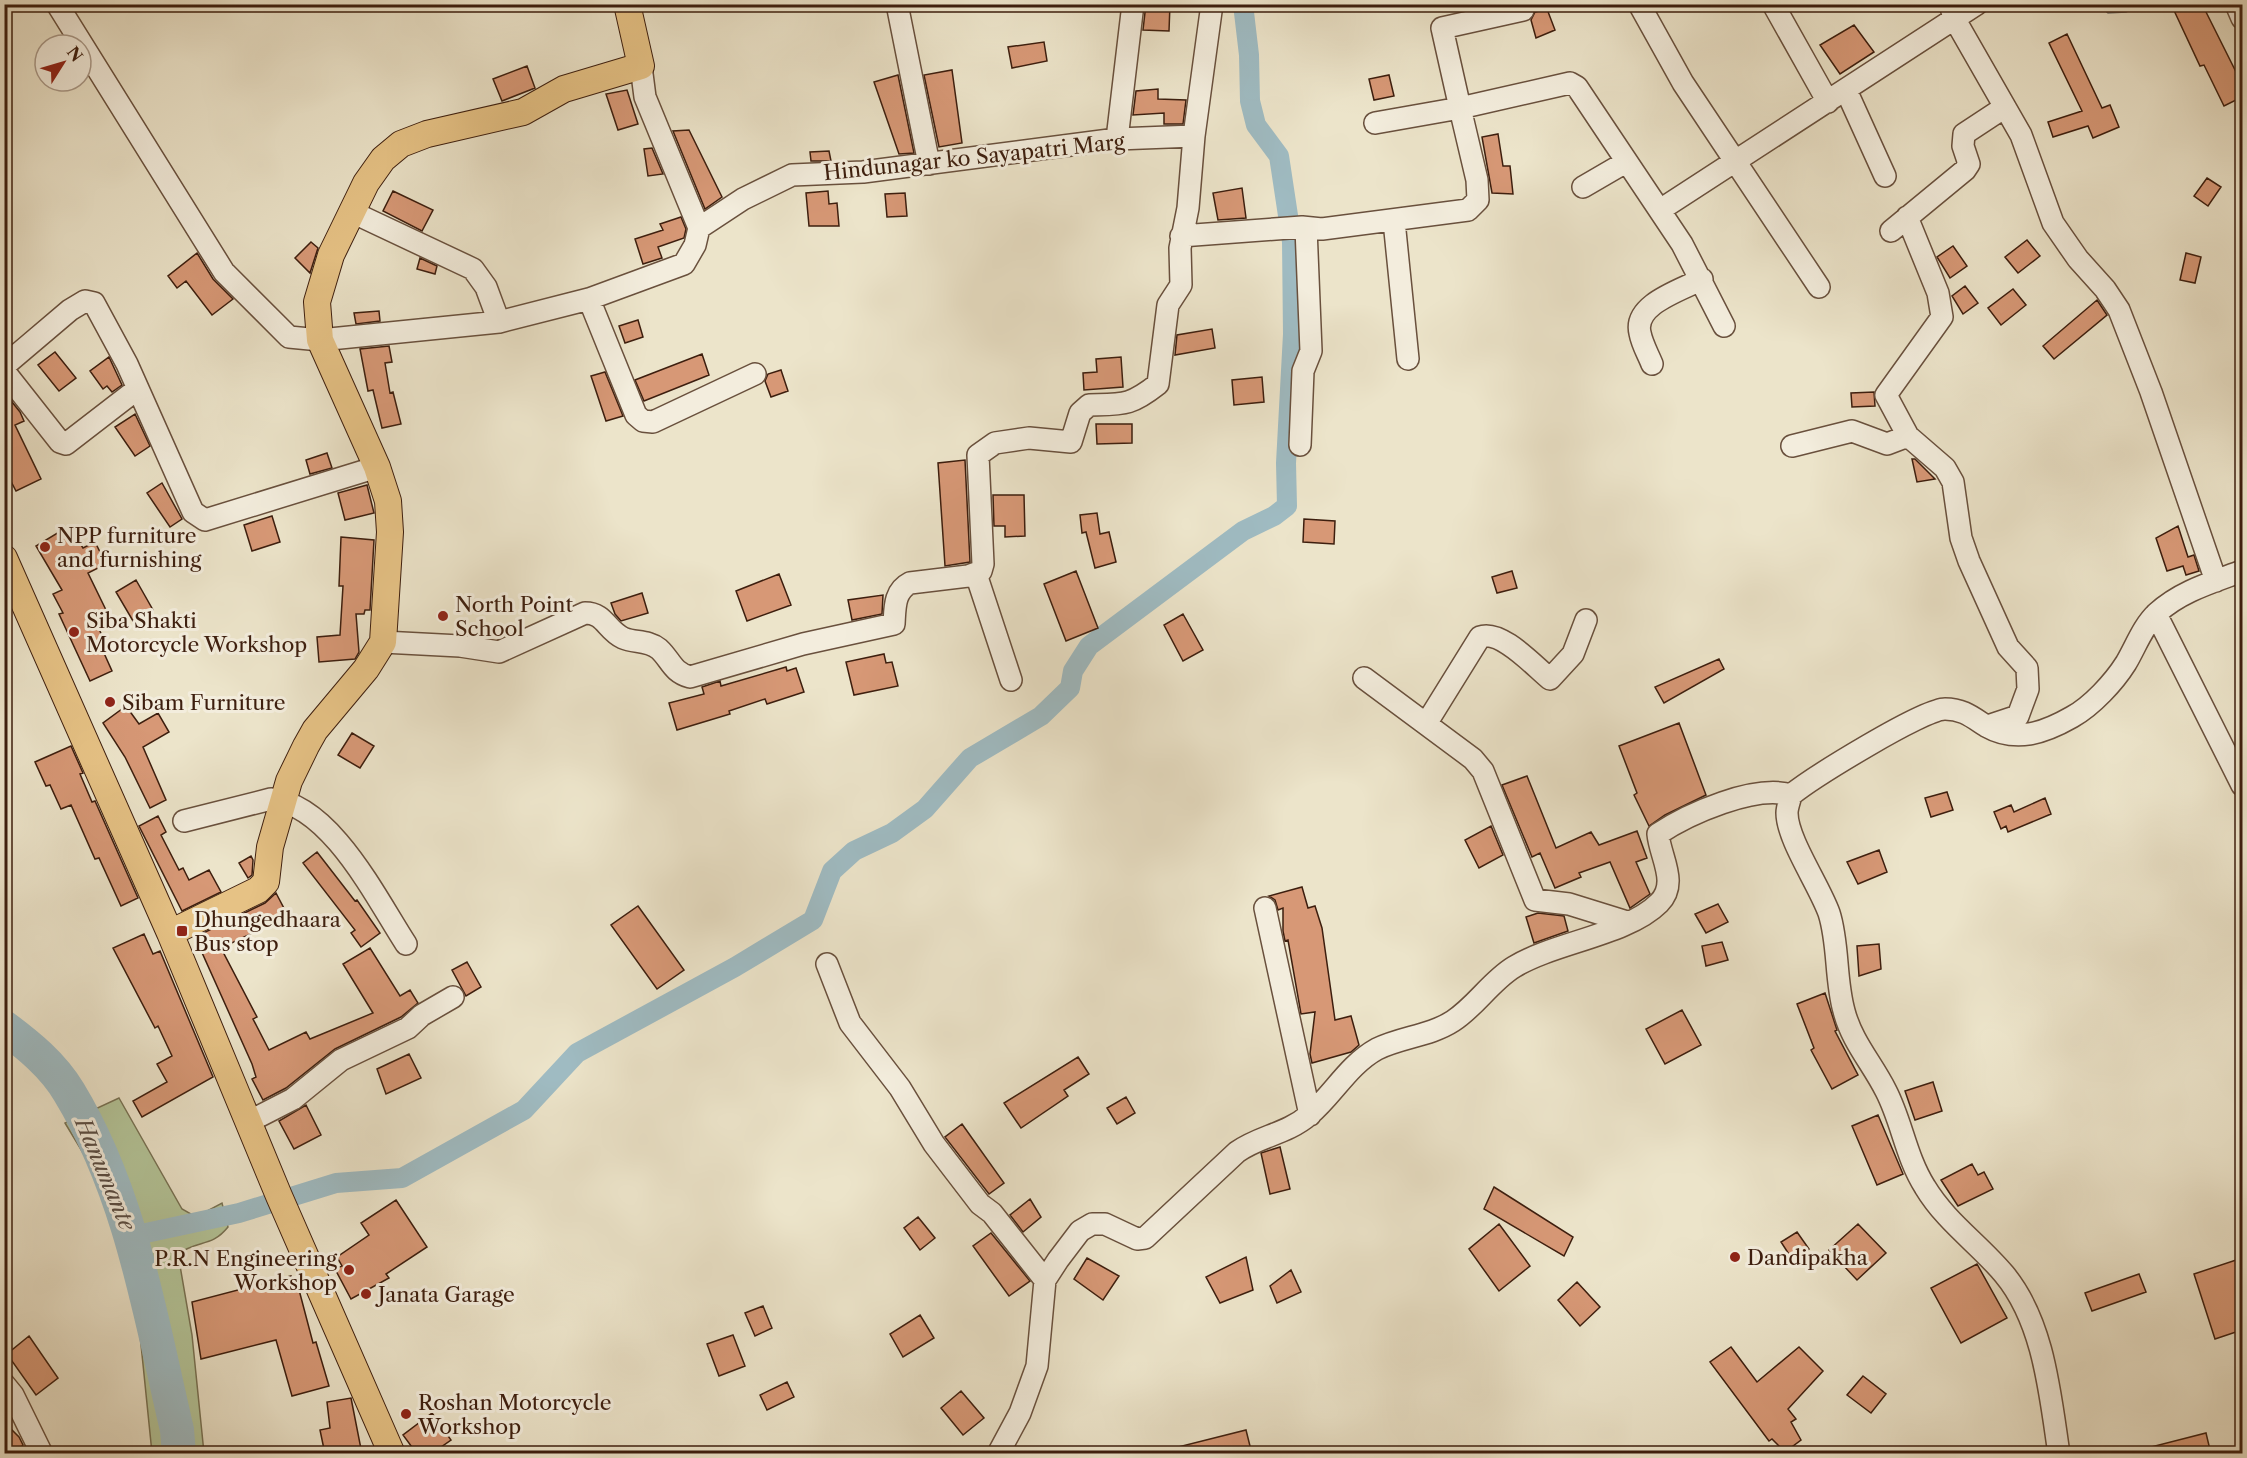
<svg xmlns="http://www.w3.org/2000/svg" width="2247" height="1458" viewBox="0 0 2247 1458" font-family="'Libre Caslon Text',serif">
	<rect width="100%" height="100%" fill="#ece4ca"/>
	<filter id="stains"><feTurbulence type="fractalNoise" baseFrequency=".00333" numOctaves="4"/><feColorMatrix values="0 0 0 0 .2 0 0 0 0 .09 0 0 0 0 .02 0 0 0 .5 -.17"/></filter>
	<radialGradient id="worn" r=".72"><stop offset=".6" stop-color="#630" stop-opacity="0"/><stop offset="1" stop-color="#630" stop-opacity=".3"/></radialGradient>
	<path fill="#b4c599" stroke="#787254" stroke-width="1.5" d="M119 1098 182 1209 196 1217 222 1203 228 1227C211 1248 199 1239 178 1254L192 1335 204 1453H152L139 1325 133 1295 117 1246 112 1217 91 1166 65 1123Z"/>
	<path fill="#9fbbc2" stroke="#787c7a" stroke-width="1.5" d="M2099 5H2142L2126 12 2108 13Z"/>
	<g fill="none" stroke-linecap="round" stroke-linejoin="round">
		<path stroke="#9fbbc2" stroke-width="20" d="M132 1236 239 1213 336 1183 402 1178 524 1110 577 1053 735 967 813 920 832 871 854 851 892 833 925 809 970 758 1041 716 1070 688 1073 671 1089 646 1243 531 1274 516 1287 506 1286 463 1293 334 1292 242 1279 156 1256 125 1250 101 1249 55 1243 4"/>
		<path stroke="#9fbbc2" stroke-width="34" d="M4 1027C28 1045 53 1065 69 1092 131 1194 150 1315 177 1430L179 1454"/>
	</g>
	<path fill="#d79876" stroke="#3d1e0e" stroke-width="1.5" d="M1146 4H1170L1169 31 1143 30Z
		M2171 4H2202L2242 84V97L2224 106 2204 65 2200 66Z
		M1547 9 1555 30 1536 38 1531 20 1535 12Z
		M1854 25 1874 52 1840 74 1820 45Z
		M2067 34 2102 108 2110 105 2119 127 2093 138 2088 126 2053 137 2048 122 2082 111 2049 43Z
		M1044 42 1047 61 1012 68 1008 47Z
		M527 66 535 88 502 101 493 79Z
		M952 70 962 143 939 147 924 75Z
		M898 75 914 153 899 154 874 82Z
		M1389 75 1394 96 1374 100 1369 79Z
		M1158 89V99L1186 100 1183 124H1164V113L1133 115 1136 91Z
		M627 90 638 124 618 130 606 94Z
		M689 130 722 197 705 209 673 131Z
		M1498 134 1503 166H1510L1513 194 1492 193 1482 137Z
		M652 148 663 174 648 176 644 149Z
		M829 151 831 161H811L810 152Z
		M2207 178 2221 187 2208 206 2194 196Z
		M1242 188 1246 218 1218 220 1213 193Z
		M393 191 433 210 422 231 383 211Z
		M828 191 829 204 837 203 839 226H809L806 193Z
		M905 193 907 216 887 217 885 194Z
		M681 217 686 229 684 238 658 247 662 258 643 264 635 239 663 230 660 224Z
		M2027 240 2040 256 2018 273 2005 257Z
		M311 242 318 248 310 273 295 258Z
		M1953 246 1967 266 1950 278 1937 257Z
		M197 253 213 279 233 299 212 315 186 281 177 288 168 276Z
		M2186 253 2201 257 2195 283 2180 280Z
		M420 258 437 266 435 274 417 269Z
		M1965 286 1978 303 1963 314 1952 296Z
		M2013 289 2026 305 2001 325 1988 308Z
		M2097 300 2107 315 2054 359 2043 346Z
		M379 311 380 321 356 324 354 313Z
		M638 320 643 337 625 343 619 326Z
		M1212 329 1215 348 1175 355 1177 335Z
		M389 346 392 362 385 363 390 393 393 392 401 424 382 428 373 390 368 391 360 349Z
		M55 352 76 378 59 391 38 365Z
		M702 354 709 375 644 401 635 380Z
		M109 357 122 385 112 392 107 386 103 389 90 371Z
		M1121 357 1123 387 1084 390 1083 373 1097 372 1096 359Z
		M781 370 788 391 771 397 765 381 768 374Z
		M605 372 623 416 606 421 591 376Z
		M1262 377 1264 402 1234 405 1232 380Z
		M4 392 20 412 24 421 15 425 41 479 16 491 4 468Z
		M1874 392 1875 406 1852 407 1851 393Z
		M135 414 150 446 135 456 115 427Z
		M1096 424H1132V443L1097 444Z
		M327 453 332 468 310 474 306 460Z
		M1912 459H1915L1935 479 1917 482Z
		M965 460 970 562 945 566 938 463Z
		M162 483 182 519 170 527 147 493Z
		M367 485 374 513 345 520 338 493Z
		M993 495H1024L1025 536 1005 537V526H994Z
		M1097 513 1100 534 1109 532 1116 562 1095 568 1086 532 1082 533 1080 515Z
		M272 516 280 542 252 551 244 525Z
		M1304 519 1335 521 1334 544 1303 542Z
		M69 526 83 548 95 542 106 564 88 573 106 610 94 618 104 640 99 642 112 671 90 681 59 614 63 613 53 594 62 590 36 546Z
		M2178 526 2188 557 2194 555 2199 571 2186 575 2183 566 2167 571 2156 538Z
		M341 537 374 540 370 610H365L364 614H356L359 652 355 659 319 662 317 637 340 635 343 586H339Z
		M1076 571 1098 628 1066 641 1044 584Z
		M1512 571 1517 588 1497 593 1492 577Z
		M779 574 791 605 747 621 736 591Z
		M136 580 153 610 133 621 116 592Z
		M642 593 648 613 621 621 615 614 611 603Z
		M883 595 882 614 852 620 848 600Z
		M1183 614 1203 650 1183 661 1164 625Z
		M884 654 886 663 892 662 898 686 854 695 846 662Z
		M1719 659 1724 669 1664 703 1655 687Z
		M786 667 787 671 796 668 804 692 767 704 765 699 729 711 730 714 677 730 669 703 704 694 702 687 720 681 721 686Z
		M126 706 139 724 158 713 169 732 143 747 166 800 150 808 125 757 103 723Z
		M1679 723 1706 795 1665 815 1649 826 1634 795 1637 793 1619 746Z
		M352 733 374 746 360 768 338 755Z
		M71 746 83 773 80 774 92 802 95 801 138 898 121 906 99 858 95 859 71 805 61 809 50 785 46 786 35 762Z
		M1527 776 1556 848 1591 832 1599 845 1637 831 1647 858 1636 862 1650 894 1630 908 1610 862 1579 873 1581 877 1555 888 1540 853 1532 857 1502 785Z
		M1947 792 1953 810 1931 817 1925 798Z
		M2045 798 2051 814 2008 832 2006 826 2001 829 1994 812 2011 805 2014 812Z
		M158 816 166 832 161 835 179 870 183 868 189 880 209 870 221 892 182 911 139 826Z
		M1491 826 1503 855 1479 868 1465 840Z
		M1879 850 1887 872 1858 884 1847 862Z
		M317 852 355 901 357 900 380 933 361 947 351 933 355 930 303 863Z
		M251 856 253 860 252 875 248 878 239 863Z
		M1302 887 1308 908 1315 906 1322 928 1335 1020 1351 1016 1359 1045 1351 1052 1312 1063 1310 1054 1315 1012 1301 1014 1288 940 1285 941 1283 931V908L1278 910 1275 900 1269 896Z
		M276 893 288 916 221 948 257 1017 253 1019 269 1050 306 1032 310 1039 373 1013 343 964 370 948 400 996 410 990 418 1003 401 1017 335 1049 286 1088 263 1100 252 1079 256 1077 252 1064 195 937 265 903Z
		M1718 904 1728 922 1706 933 1695 914Z
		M638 906 684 970 657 989 611 925Z
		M1538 913 1564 916 1568 931 1534 943 1526 917Z
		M144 934 153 954 160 951 213 1077 142 1117 133 1101 167 1082 157 1064 172 1056 158 1026 155 1028 113 948Z
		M1722 942 1728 960 1706 966 1702 946Z
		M1879 944 1881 969 1859 976 1857 946Z
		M467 962 481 987 466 996 452 970Z
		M1825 993 1837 1030 1835 1031 1858 1075 1832 1089 1811 1050 1814 1048 1797 1004Z
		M1682 1010 1701 1045 1665 1064 1646 1029Z
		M409 1054 421 1078 386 1094 377 1069Z
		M1078 1057 1089 1074 1064 1090 1068 1096 1021 1128 1004 1103Z
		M1933 1082 1942 1111 1915 1120 1905 1091Z
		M1126 1097 1135 1113 1117 1124 1107 1108Z
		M306 1105 321 1135 294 1149 279 1121Z
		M1878 1115 1903 1174 1877 1185 1852 1126Z
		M962 1124 1004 1183 989 1194 945 1137Z
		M1280 1147 1290 1189 1270 1194 1261 1153Z
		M1972 1164 1978 1175 1984 1172 1993 1189 1958 1206 1941 1180Z
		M1494 1187 1573 1237 1564 1256 1484 1209Z
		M1030 1199 1041 1217 1023 1232 1010 1215Z
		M396 1200 427 1247 386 1274 389 1278 351 1299 335 1269 342 1266 337 1257 369 1235 361 1223Z
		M918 1217 935 1238 920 1250 904 1228Z
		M1499 1224 1530 1266 1499 1291 1469 1249Z
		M1858 1224 1886 1253 1857 1280 1829 1250Z
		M1797 1232 1809 1249 1792 1259 1781 1242Z
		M991 1233 1030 1281 1009 1296 973 1246Z
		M1246 1257 1253 1290 1220 1303 1206 1277Z
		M1087 1258 1119 1276 1103 1300 1074 1279Z
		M2242 1258V1330L2215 1339 2194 1274Z
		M1977 1264 2007 1318 1961 1343 1931 1288Z
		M1291 1270 1301 1292 1277 1303 1270 1286Z
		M2139 1274 2146 1292 2092 1311 2085 1293Z
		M291 1276 294 1287 298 1286 313 1343 316 1342 329 1386 292 1396 276 1340 201 1359 192 1302Z
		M1577 1282 1600 1307 1580 1326 1558 1300Z
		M763 1306 772 1328 755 1336 745 1313Z
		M920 1315 934 1338 903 1357 890 1334Z
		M733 1335 745 1366 719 1376 707 1344Z
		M29 1336 58 1378 36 1395 7 1354Z
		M1731 1347 1757 1382 1799 1347 1823 1371 1788 1409 1796 1419 1791 1422 1801 1440 1785 1452 1772 1439 1769 1441 1710 1362Z
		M1863 1376 1886 1394 1871 1413 1847 1395Z
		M787 1382 794 1397 767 1410 760 1395Z
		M961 1391 984 1418 963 1435 941 1408Z
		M351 1398 362 1454H325L320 1430 330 1428 327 1402Z
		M432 1413 451 1440 431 1454H417L403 1435Z
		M4 1422 19 1437 23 1445 15 1454 4 1444Z
		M1246 1430 1252 1454H1174V1448Z
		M2206 1433 2211 1454H2147V1448Z"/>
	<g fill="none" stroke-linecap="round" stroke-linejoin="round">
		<defs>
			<path id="minor" d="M57 4 224 272 289 337 320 340 499 322 589 299 684 264 695 245 699 228
				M897 4 929 164
				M1639 4 1683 83 1819 287
				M1773 4 1828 102
				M1950 4 1954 18 2021 135 2053 223 2078 259 2105 289 2119 310 2151 392 2216 581
				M2236 4 2242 18
				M641 66 645 97 699 228 743 199 792 175 863 172 1117 139 1194 136 1212 4
				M1846 90 1885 176
				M1375 123 1460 108 1442 28 1523 10
				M1117 139 1133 4
				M1583 187 1626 162
				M1660 210 1977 4
				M354 213 473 269 486 287 499 322
				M1907 217 1938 293 1942 317 1886 395 1908 436 1945 468 1953 482 1961 538 1969 561 2008 647 2027 668 2028 689 2018 716 1988 726
				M1394 221 1408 359
				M1891 231 1965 170 1969 164 1963 146 1964 134 2005 107
				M1181 236 1302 227 1322 229 1468 210 1478 200 1477 180 1460 108 1570 83 1577 87 1682 244 1724 326
				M589 299 636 415 643 421 653 422 755 374
				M1652 364C1648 354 1642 344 1640 333 1633 304 1682 290 1702 279
				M4 366 70 310 85 301 94 303 127 364 193 512 205 520 377 467
				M4 371 60 442 66 444 136 390
				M1300 445 1303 371 1311 351 1306 228
				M1792 446 1852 431 1887 444 1908 436
				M976 574 1011 680
				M2156 614 2242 785
				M383 642 460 646 499 652 585 613C605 613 606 630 623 638 634 643 648 640 659 649 671 660 672 672 690 677L803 644 894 624C895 608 894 591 910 583L968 576 981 571 983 564 978 455 995 443 1029 438 1071 442 1080 413 1089 405C1124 404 1130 406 1158 384L1168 305 1181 285 1180 248 1188 208 1194 136
				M1364 678 1473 759 1483 771 1535 900 1569 904 1627 922
				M1426 724 1480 637C1501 629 1534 666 1550 679L1573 654 1586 620
				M184 821 271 799C331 805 376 898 406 944
				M1265 908 1310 1115
				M827 964 850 1023 900 1088 934 1144 980 1204 992 1213 1045 1280
				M250 1121 293 1099 341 1060 408 1028 422 1015 453 997
				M4 1384 13 1395 42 1454
				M998 1454 1020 1413 1037 1366 1045 1280 1058 1260 1080 1231 1092 1224H1105L1137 1239 1145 1238 1237 1152C1259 1136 1287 1134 1309 1115 1333 1095 1348 1065 1377 1049 1401 1037 1430 1036 1453 1021 1476 1006 1491 981 1514 967 1555 942 1627 935 1659 903 1679 883 1660 857 1658 834 1688 814 1755 784 1791 795
				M2059 1454C2050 1394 2044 1322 2004 1274 1979 1244 1946 1222 1925 1187 1906 1157 1902 1122 1886 1091 1872 1063 1852 1042 1844 1011 1835 979 1839 944 1829 913 1819 885 1787 839 1787 813 1787 807 1790 800 1791 795 1812 778 1923 709 1945 709 1963 709 1972 717 1986 726 2016 743 2044 733 2072 717 2092 706 2114 682 2126 663 2136 646 2143 626 2157 613 2181 591 2213 582 2242 571"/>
			<path id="major" d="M4 558 170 933 279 1196 392 1454
				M170 933 258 890 266 882 270 847 289 781 306 746 315 730 366 669 383 642 390 532 388 501 377 467 320 340 317 302 331 255 366 183 383 159 401 144 427 134 523 112 564 89 641 66 627 4"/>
		</defs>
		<use href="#minor" stroke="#69503d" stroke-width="24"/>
		<use href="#major" stroke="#3d1e0e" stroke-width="28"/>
		<use href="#minor" stroke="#f3eddd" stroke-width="21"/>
		<use href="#major" stroke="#e6c285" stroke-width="26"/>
	</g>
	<g fill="#8f2418" stroke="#f3eddd" stroke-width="2">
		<circle cx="45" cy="547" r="6"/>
		<circle cx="443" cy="616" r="6"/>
		<circle cx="74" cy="632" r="6"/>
		<circle cx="110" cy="702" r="6"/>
		<rect x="176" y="925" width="12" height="12" rx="3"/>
		<circle cx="1735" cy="1257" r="6"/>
		<circle cx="349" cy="1270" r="6"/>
		<circle cx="366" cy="1294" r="6"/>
		<circle cx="406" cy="1414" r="6"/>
	</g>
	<g text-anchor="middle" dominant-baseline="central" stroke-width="6" stroke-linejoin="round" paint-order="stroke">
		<g font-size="21" fill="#3d1e0e" stroke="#f3eddd">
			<text transform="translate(974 157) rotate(-6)">Hindunagar ko Sayapatri Marg</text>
		</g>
		<g font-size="21" fill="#3d1e0e" stroke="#f3eddd" text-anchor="start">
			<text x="57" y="535">NPP furniture<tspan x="57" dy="24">and furnishing</tspan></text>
			<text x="455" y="604">North Point<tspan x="455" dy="24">School</tspan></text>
			<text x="86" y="620">Siba Shakti<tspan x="86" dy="24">Motorcycle Workshop</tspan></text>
			<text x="122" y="702">Sibam Furniture</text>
			<text x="194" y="919">Dhungedhaara<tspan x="194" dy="24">Bus stop</tspan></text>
			<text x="1747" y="1257">Dandipakha</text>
			<text x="337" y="1258" text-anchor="end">P.R.N Engineering<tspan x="337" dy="24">Workshop</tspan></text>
			<text x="378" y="1294">Janata Garage</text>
			<text x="418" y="1402">Roshan Motorcycle<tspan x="418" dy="24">Workshop</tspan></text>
		</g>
		<g font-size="22" font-style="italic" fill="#5a4d44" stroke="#f3eddd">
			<text transform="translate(105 1174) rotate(67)">Hanumante</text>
		</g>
	</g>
	<rect width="2247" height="1458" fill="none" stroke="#ece4ca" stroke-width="24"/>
	<rect x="6" y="6" width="2235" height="1446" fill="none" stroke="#3d1e0e" stroke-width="3"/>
	<rect x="12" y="12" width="2223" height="1434" fill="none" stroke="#3d1e0e" stroke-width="1.5"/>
	<g transform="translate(63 63) rotate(53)"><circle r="28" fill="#f3eddd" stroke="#aa9a8a" stroke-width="1.5"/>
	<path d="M0-4.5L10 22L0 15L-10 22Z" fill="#8f2418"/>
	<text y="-9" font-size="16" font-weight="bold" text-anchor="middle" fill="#3d1e0e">N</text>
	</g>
	<rect width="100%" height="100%" filter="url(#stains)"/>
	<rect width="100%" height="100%" fill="url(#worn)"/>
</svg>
